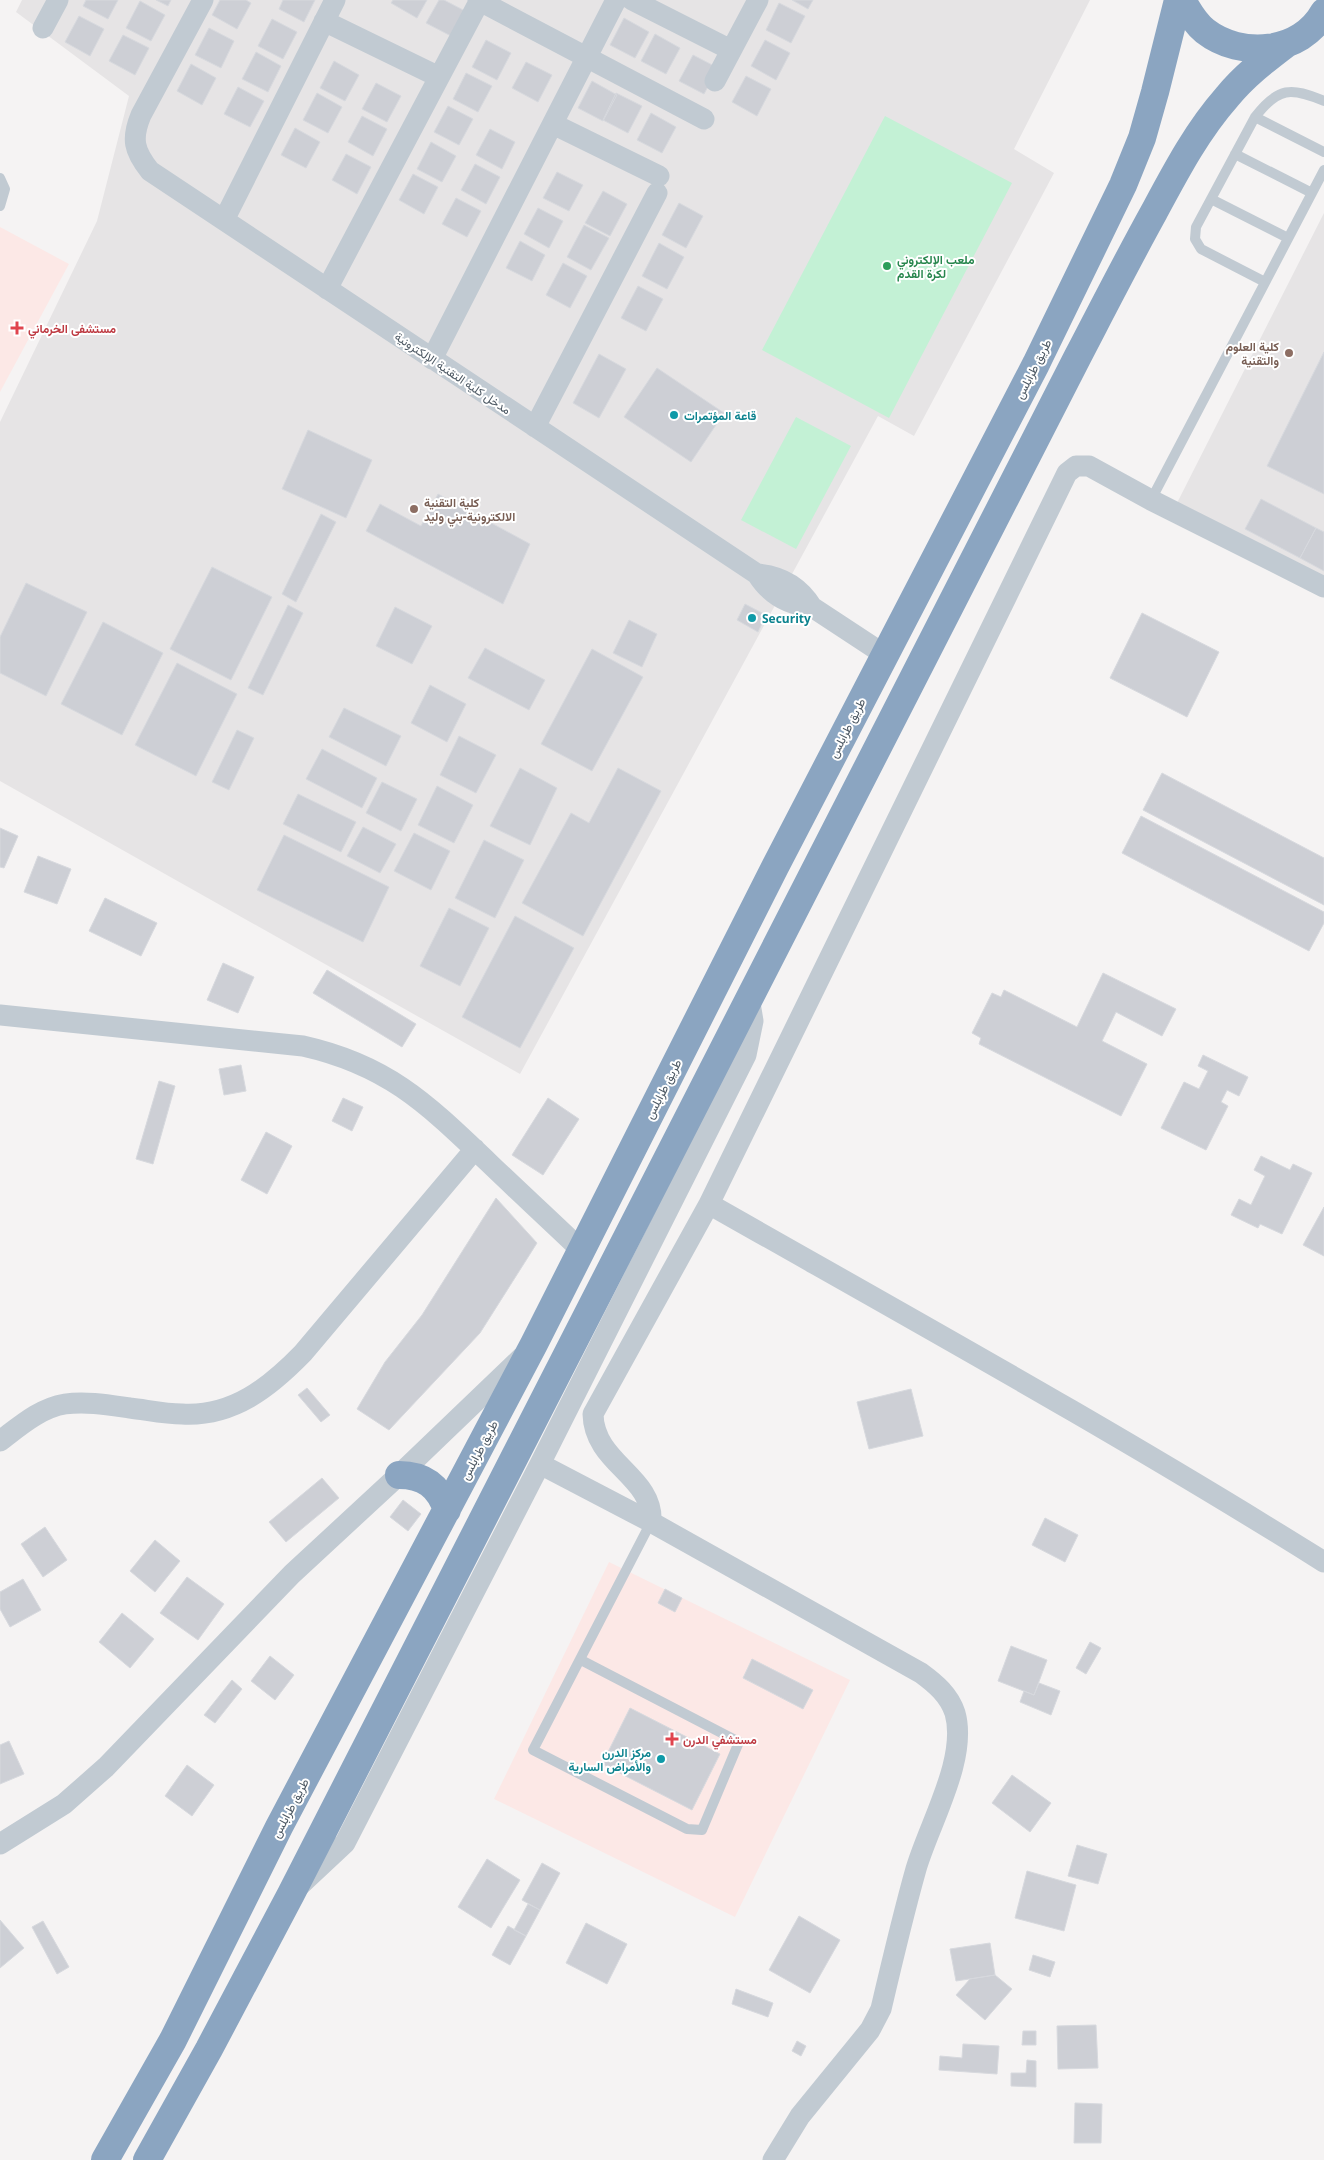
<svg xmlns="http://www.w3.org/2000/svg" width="1324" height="2160" viewBox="0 0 1324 2160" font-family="'Open Sans',Vazirmatn,sans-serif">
	<rect width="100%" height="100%" fill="#f5f3f3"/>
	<path fill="#e6e4e5" d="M22 0H1090L1014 149 1054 173 914 436 878 416 520 1074 0 781V422L97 221 129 96 16 12Z
		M1324 213V576L1177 503Z"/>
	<path fill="#fce8e6" d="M0 227 69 264 0 392Z
		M609 1562 850 1680 735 1917 494 1799Z"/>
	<path fill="#c3f1d5" d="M885 116 1012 183 889 418 762 350Z
		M796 417 851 446 796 549 741 520Z"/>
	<path fill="#cdcfd5" stroke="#d7d9de" d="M86 0H118L108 19 83 6Z
		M156 0H171L168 6Z
		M220 0H246L251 3 237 29 212 15Z
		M283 0H315L304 22 279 9Z
		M393 0H427L417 18 391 3Z
		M439 0H444L467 12 453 37 426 23Z
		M792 0H813L808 9Z
		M140 1 165 15 151 41 126 28Z
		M779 3 805 16 791 43 766 30Z
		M79 16 104 29 90 56 65 42Z
		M624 18 649 32 635 58 610 45Z
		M272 19 297 32 283 59 258 46Z
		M209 28 234 41 221 68 195 55Z
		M655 34 680 48 666 74 641 61Z
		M123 35 149 48 135 75 109 61Z
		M486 40 511 53 497 80 472 67Z
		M765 40 790 53 776 80 751 66Z
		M256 52 281 66 268 92 242 79Z
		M693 55 718 68 704 94 679 81Z
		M334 61 359 75 345 101 320 88Z
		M526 62 552 75 538 102 512 88Z
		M191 64 216 78 202 105 177 91Z
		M466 73 492 86 478 112 453 99Z
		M746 76 771 89 757 116 732 102Z
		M592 81 617 95 603 121 578 108Z
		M376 83 401 96 387 122 362 109Z
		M238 87 264 101 250 127 224 114Z
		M317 93 342 107 328 133 303 120Z
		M616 93 642 106 628 133 603 120Z
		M448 106 473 119 459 145 434 132Z
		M651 113 676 127 662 153 637 140Z
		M362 116 387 129 373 156 348 142Z
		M295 128 320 142 306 168 281 155Z
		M490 129 515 142 502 169 476 155Z
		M431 142 456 156 442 182 417 169Z
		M346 154 371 167 357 194 332 180Z
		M475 164 500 177 486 204 461 190Z
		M557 172 583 185 569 211 543 198Z
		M413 174 438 187 424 214 399 200Z
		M603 191 627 204 610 236 585 223Z
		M456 198 481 211 467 237 442 224Z
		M679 203 703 216 686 248 662 235Z
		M538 208 563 221 549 248 524 234Z
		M584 225 609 238 591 270 567 257Z
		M520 241 545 255 532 281 506 268Z
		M659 243 684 257 667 289 642 276Z
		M563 263 587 276 570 308 546 295Z
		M638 286 663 299 646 331 621 318Z
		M1324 352V494L1267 466Z
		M599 354 626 369 599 418 573 403Z
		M657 368 724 413 691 462 624 417Z
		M308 430 372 460 346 518 282 489Z
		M438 494 530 544 503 604 366 531 380 504 421 526Z
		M1261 499 1316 528 1300 558 1245 529Z
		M321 514 336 522 296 602 282 594Z
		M1316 528 1324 532V571L1300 558Z
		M212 567 272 597 231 680 170 649Z
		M26 583 87 612 46 696 0 673V637Z
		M745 604 766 615 758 632 737 620Z
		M288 605 303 613 263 695 248 688Z
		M395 607 432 626 412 664 376 646Z
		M1142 613 1219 652 1187 717 1110 678Z
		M629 620 657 634 642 667 613 653Z
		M103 622 163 653 122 735 61 704Z
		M485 648 545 680 529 710 468 678Z
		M592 649 643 677 592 771 541 744Z
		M177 663 237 694 196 776 135 745Z
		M430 685 466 704 447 742 411 723Z
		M344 708 401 736 386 766 329 737Z
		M237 730 254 738 229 790 212 782Z
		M459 736 496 755 476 793 440 775Z
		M322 749 377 778 362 808 306 779Z
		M520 768 557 788 530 845 490 826Z
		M618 768 661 791 583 936 522 903 571 813 589 823Z
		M1162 773 1324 858V905L1143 810Z
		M382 782 417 799 401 831 366 813Z
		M437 786 473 805 454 843 418 825Z
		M298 794 356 822 341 852 283 824Z
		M1141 816 1324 912V923L1309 951 1122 853Z
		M363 827 396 844 380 873 347 856Z
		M0 828 18 836 4 868 0 867Z
		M414 833 450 851 431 890 394 871Z
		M284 835 389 887 363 942 257 890Z
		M484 840 524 860 495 918 455 898Z
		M38 856 71 869 57 904 24 892Z
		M105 898 157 923 141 956 89 931Z
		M449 908 489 928 460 986 420 966Z
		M515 916 574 948 520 1048 462 1017Z
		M223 963 254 977 238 1013 207 1000Z
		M327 970 416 1024 402 1047 313 993Z
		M1103 973 1176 1009 1162 1036 1116 1012 1102 1041 1147 1064 1121 1116 979 1044 981 1038 972 1033 992 993 1001 997 1004 990 1077 1027Z
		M1203 1055 1248 1077 1239 1096 1227 1090 1221 1102 1228 1106 1206 1150 1161 1128 1184 1082 1199 1089 1208 1071 1198 1066Z
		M241 1065 246 1091 224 1095 219 1069Z
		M159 1081 175 1086 153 1164 136 1159Z
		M343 1098 363 1107 352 1131 332 1121Z
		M548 1098 579 1119 543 1175 512 1155Z
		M266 1132 292 1146 267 1194 241 1180Z
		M1261 1156 1290 1170 1293 1164 1312 1173 1282 1234 1260 1224 1258 1228 1231 1215 1239 1199 1251 1205 1265 1176 1254 1170Z
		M496 1198 537 1243 480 1333 389 1430 357 1409 385 1362 422 1315Z
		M1324 1207V1256L1303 1245Z
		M307 1388 330 1415 321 1422 298 1395Z
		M911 1389 923 1436 869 1449 857 1402Z
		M322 1478 339 1498 286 1542 269 1522Z
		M403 1500 421 1514 408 1531 390 1517Z
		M1045 1518 1078 1535 1065 1562 1032 1545Z
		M45 1527 67 1560 43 1577 21 1544Z
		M155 1540 180 1561 155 1592 130 1571Z
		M187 1577 224 1604 198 1640 160 1613Z
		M23 1579 41 1610 10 1627 0 1609V1592Z
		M665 1589 682 1598 675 1612 658 1603Z
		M122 1613 154 1639 130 1668 99 1642Z
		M1090 1642 1101 1648 1086 1674 1076 1668Z
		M1011 1646 1047 1660 1034 1695 998 1681Z
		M270 1656 294 1675 275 1700 251 1681Z
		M752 1659 813 1690 803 1709 743 1678Z
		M232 1680 242 1689 215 1723 204 1715Z
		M1039 1683 1060 1691 1051 1715 1020 1702 1024 1691 1034 1695Z
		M630 1708 720 1754 692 1810 602 1764Z
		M9 1741 24 1774 0 1784V1745Z
		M187 1765 214 1785 192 1816 165 1796Z
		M1012 1775 1051 1803 1030 1832 992 1803Z
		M1077 1845 1107 1854 1098 1884 1068 1876Z
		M487 1859 520 1880 491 1928 458 1907Z
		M542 1863 560 1873 540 1910 522 1900Z
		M1027 1871 1076 1885 1064 1931 1015 1918Z
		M528 1904 540 1910 526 1936 514 1930Z
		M799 1916 840 1940 810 1993 769 1970Z
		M0 1920 24 1948 0 1968Z
		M43 1921 69 1967 57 1974 32 1927Z
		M586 1923 627 1944 607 1984 566 1963Z
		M508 1926 526 1936 510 1965 492 1955Z
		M990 1943 995 1975 956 1981 950 1949Z
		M1033 1955 1055 1962 1050 1977 1029 1970Z
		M995 1975 1012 1989 985 2020 956 1995 970 1979Z
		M736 1989 773 2003 768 2017 732 2004Z
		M1096 2025 1098 2068 1058 2069 1057 2026Z
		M1023 2031H1036V2045H1022Z
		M797 2041 806 2046 801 2056 792 2051Z
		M963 2044 999 2046 997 2074 939 2070 940 2056 962 2058Z
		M1027 2060 1036 2061V2087L1011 2086V2073H1026Z
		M1075 2103 1102 2104 1101 2143H1074Z"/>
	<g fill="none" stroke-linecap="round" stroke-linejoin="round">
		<path stroke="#c1cad2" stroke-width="10" d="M1255 117 1324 152
			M1235 154 1312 193
			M0 178 5 189 0 206
			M1211 199 1288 238
			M1265 282 1201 249 1195 239 1196 227 1255 117C1278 87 1291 87 1324 101
			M1151 500 1324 170
			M581 1660 739 1742 702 1830 687 1829 533 1750 651 1522"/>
		<path stroke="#c1cad2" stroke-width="21" d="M203 0 141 115C131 139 134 151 150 171L757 574C770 595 787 605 812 607
			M478 0 704 119
			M632 0 731 50
			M324 21 439 77
			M43 28 58 0
			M715 81 758 0
			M553 124 659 176
			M224 220 335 0
			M327 289 480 0
			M432 359 616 0
			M535 427 657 193
			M757 574C782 576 799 586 812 607L885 655
			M0 1015 303 1046C388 1065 427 1104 488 1162 519 1192 551 1221 582 1251
			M709 1204C915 1321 1123 1436 1324 1562
			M0 1441C20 1426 40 1408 65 1404 86 1401 109 1405 130 1408 147 1410 165 1414 182 1414 233 1417 270 1387 303 1353L475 1149
			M540 1464 651 1522 921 1673C936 1684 949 1695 955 1713 968 1759 929 1824 916 1869 903 1915 892 1962 881 2009L870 2030 800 2116 773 2160
			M651 1522C654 1476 594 1464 593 1414L709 1204 1067 473 1076 466H1089L1151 500 1324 587
			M0 1844 64 1804 106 1767 292 1574 399 1475 522 1357
			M298 1887 345 1843 540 1464 746 1055 753 1021 749 997"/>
		<path stroke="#8ba5c1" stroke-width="28" d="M1182 0C1188 11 1195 23 1205 31 1241 59 1301 54 1324 12
			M399 1475C424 1475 439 1486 447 1510
			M105 2160 173 2040 279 1827 534 1344 775 867 1036 364 1123 185 1142 138 1155 92 1178 0
			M147 2160 209 2049 291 1894 1078 356C1103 308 1128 259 1154 212 1176 171 1197 131 1227 97 1244 76 1265 60 1286 44"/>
	</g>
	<circle fill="#2e9e5b" stroke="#fff" stroke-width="2" cx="887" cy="266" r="5"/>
	<g fill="#e0444e" stroke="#fff" stroke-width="2">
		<path d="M14.5 320.5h5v5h5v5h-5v5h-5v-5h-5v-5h5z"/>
		<path d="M669.5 1731.5h5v5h5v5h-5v5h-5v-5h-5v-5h5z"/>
	</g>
	<g fill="#8d6e63" stroke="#fff" stroke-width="2">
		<circle cx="1289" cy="353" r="5"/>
		<circle cx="414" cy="509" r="5"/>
	</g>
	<g fill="#0f9aa8" stroke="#fff" stroke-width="2">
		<circle cx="674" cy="415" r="5"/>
		<circle cx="752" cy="618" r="5"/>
		<circle cx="661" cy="1759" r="5"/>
	</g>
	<g text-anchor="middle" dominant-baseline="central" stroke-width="4" stroke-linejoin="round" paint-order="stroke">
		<g font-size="12" font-weight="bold" fill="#27864d" stroke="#fff" text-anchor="start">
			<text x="897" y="259">ملعب الإلكتروني<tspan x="897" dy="14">لكرة القدم</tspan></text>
		</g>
		<g font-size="12" font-weight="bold" fill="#be3a42" stroke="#fff" text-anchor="start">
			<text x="28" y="328">مستشفى الخرماني</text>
			<text x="683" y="1739">مستشفي الدرن</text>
		</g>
		<g font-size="12" font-weight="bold" fill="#785e54" stroke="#fff" text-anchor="end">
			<text x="1279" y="346">كلية العلوم<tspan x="1279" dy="14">والتقنية</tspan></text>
			<text x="424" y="502" text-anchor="start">كلية التقنية<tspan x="424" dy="14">الالكترونية-بني وليد</tspan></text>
		</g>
		<g font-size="12" fill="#4a5661" stroke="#fff">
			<text transform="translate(1033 369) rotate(-63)">طريق طرابلس</text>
			<text transform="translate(453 373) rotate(34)">مدخل كلية التقنية الإلكترونية</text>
			<text transform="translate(847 728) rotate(-63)">طريق طرابلس</text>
			<text transform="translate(663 1089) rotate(-63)">طريق طرابلس</text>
			<text transform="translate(479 1450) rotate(-62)">طريق طرابلس</text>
			<text transform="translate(290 1808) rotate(-62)">طريق طرابلس</text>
		</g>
		<g font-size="12" font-weight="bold" fill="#0d838f" stroke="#fff" text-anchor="start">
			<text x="684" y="415">قاعة المؤتمرات</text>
			<text x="762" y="618">Security</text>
			<text x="651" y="1752" text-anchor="end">مركز الدرن<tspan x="651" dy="14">والأمراض السارية</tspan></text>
		</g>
	</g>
</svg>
